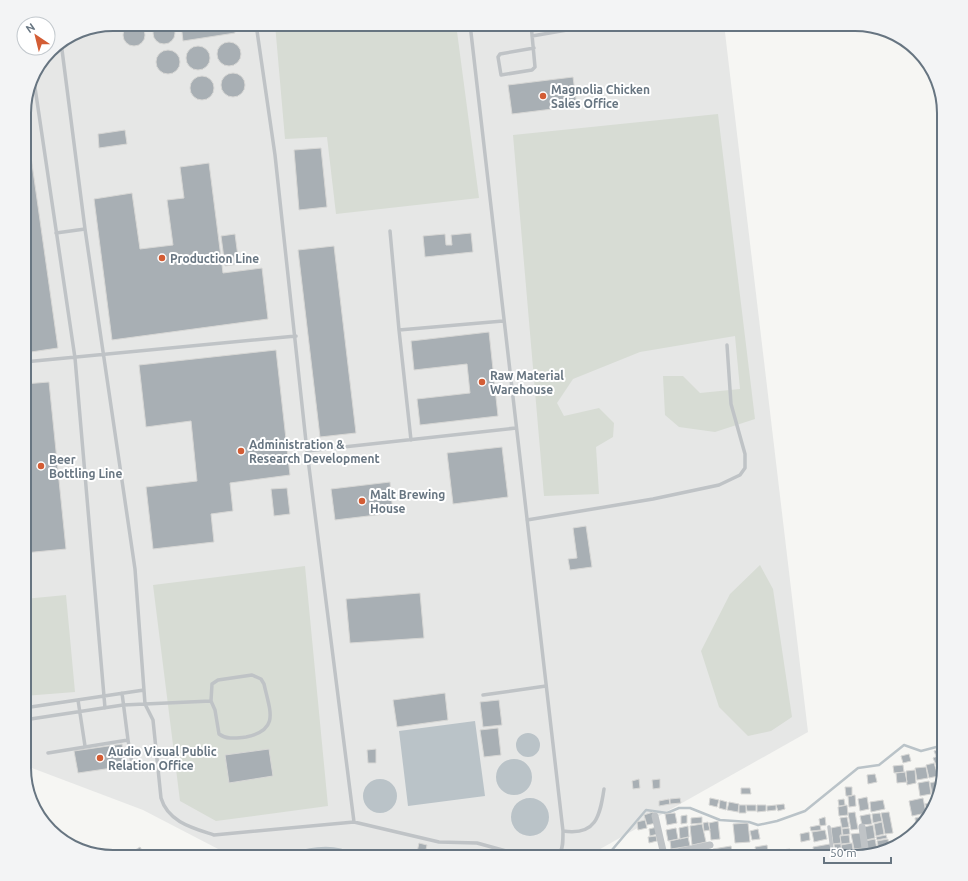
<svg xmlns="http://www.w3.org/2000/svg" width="968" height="881" viewBox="0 0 968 881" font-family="Ubuntu,sans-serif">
	<rect width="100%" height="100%" fill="#f6f6f3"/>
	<path fill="#e6e7e6" d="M113 24H724L808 732 586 857H284L222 851 143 810 24 765V107L33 73 54 46 79 31Z"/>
	<path fill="#d7dcd4" d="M275 24H456L479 198 336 214 327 137 285 139Z
		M718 114 755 419 715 432 679 427 665 415 663 376H683L700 393 740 389 735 336 640 352 573 379 557 403 564 416 599 408 614 423 613 437 596 447 599 494 544 496 513 135Z
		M760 565 773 589 792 717 771 731 748 736 719 707 701 651 730 594Z
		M305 566 328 806 216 821 180 801 153 585Z
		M66 595 75 692 24 696V599Z"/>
	<path fill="#bac3c8" d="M475 721 485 796 408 806 399 731Z
		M516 745a12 12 0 1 1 24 0a12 12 0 1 1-24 0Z
		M496 777a18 18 0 1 1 36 0a18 18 0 1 1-36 0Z
		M363 796a17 17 0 1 1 34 0a17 17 0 1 1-34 0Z
		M511 817a19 19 0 1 1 38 0a19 19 0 1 1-38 0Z"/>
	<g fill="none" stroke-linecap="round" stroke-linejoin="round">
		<path stroke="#bac3c8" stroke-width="2.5" d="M281 857C303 850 332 842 353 855 378 849 397 852 422 857
			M606 857 646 810 667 813 679 808H690L720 820 749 822 758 825 777 821 805 811 858 768 879 765 904 745 921 751 944 745"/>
	</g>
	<path fill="#a8afb4" stroke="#d7d7d5" d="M153 33a11 11 0 1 1 22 0a11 11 0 1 1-22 0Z
		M123 35a11 11 0 1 1 22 0a11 11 0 1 1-22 0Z
		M181 24H234L235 33 183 41Z
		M490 24H521V25L491 29Z
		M217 54a12 12 0 1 1 24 0a12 12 0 1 1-24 0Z
		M186 58a12 12 0 1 1 24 0a12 12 0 1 1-24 0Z
		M156 62a12 12 0 1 1 24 0a12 12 0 1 1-24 0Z
		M221 85a12 12 0 1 1 24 0a12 12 0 1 1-24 0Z
		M190 88a12 12 0 1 1 24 0a12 12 0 1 1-24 0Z
		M573 77 577 106 512 114 508 85Z
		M24 107 58 348 24 353Z
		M125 130 127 144 99 148 98 134Z
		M321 148 327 207 299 210 294 150Z
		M209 163 223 273 262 268 268 319 112 340 94 199 132 193 140 249 173 245 167 200 184 198 180 167Z
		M471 233 473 252 425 257 423 236 445 234 446 245H452L451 235Z
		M235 234 239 264 225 266 221 236Z
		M334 246 356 433 320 437 298 250Z
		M489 332 498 416 420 425 417 399 470 393 467 364 414 370 411 341Z
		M276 350 290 475 230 483 233 511 211 514 214 542 153 549 146 487 197 481 191 421 146 427 139 365Z
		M49 382 66 549 24 553V384Z
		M502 447 508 497 453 504 447 453Z
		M390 482 393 513 335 520 331 489Z
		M287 488 290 514 274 516 271 489Z
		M586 526 592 567 570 570 568 559 577 558 573 528Z
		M420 593 424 638 350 643 346 599Z
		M445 693 448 720 397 727 393 700Z
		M499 700 502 725 483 727 480 702Z
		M498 728 501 755 484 757 480 730Z
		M122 744 126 766 78 773 74 751Z
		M941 748 943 753 936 756 934 751Z
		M269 749 273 776 229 783 225 755Z
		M376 749V763H368L367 750Z
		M909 754 911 761 903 763 901 756Z
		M942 754 944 768 939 772 933 758Z
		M934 763 938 776 929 778 926 765Z
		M903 765 904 772 894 773 893 766Z
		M926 767 928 778 917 780 915 768Z
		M915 770 916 783 907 785 906 771Z
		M905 772 907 782 897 783 896 773Z
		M875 774 877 782 868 784 867 775Z
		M639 779 640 788 633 789 632 781Z
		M660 779V788L653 789 652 780Z
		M942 780 939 791 932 793 930 783Z
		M929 781 931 794 920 796 918 783Z
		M845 787H852V796H846Z
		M741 788H750L751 794H741Z
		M855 795 856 806 849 807 848 796Z
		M867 797 869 809 860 811 858 799Z
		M680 798 681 803 670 804V799Z
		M710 798 719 800 717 807 709 805Z
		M923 798 926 813 912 816 909 801Z
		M669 799 670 804 659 806V801Z
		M844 799 845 805 839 806 838 800Z
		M720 800 727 802 726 810 719 808Z
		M883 800 885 809 871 812 870 802Z
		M934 801 935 805 928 813 925 804Z
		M729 802 739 804 738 812 727 810Z
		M784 804 785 809 778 811 776 805Z
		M739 805H746V813H739Z
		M746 805H756V811H747Z
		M757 805H766V811L757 812Z
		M776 805V810L767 811V806Z
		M847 805 848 815 839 816 838 807Z
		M653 812 656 823 647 825 644 815Z
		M855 812 858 829 851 830 848 813Z
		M889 812 893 833 885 834 881 813Z
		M675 813 677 823 667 825 665 814Z
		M880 813 882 821 873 823 872 814Z
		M870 814 872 824 862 825 860 816Z
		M687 815V823L681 824V816Z
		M929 815 923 823 916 825 915 818Z
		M702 817V823L691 824V818Z
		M825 817 826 825 820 826 819 819Z
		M847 817 849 827 842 828 840 818Z
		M645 820 647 828 638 830 637 822Z
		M718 821 720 839 711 840 709 823Z
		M708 822 710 830 704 831 703 823Z
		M882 822 884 834 876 836 874 824Z
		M748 823 750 842 735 843 733 824Z
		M702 824 706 842 692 845 690 826Z
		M820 825 821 830 811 831 810 827Z
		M873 825 875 838 866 840 864 827Z
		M688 826 689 837 680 839 679 828Z
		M841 826 842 835H840L841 843 833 844 831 828Z
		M657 827 658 834 650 836 649 829Z
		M676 828 678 839 668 841 666 830Z
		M849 828 850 834 843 835 842 829Z
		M758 829 760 839 752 840 750 831Z
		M825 830 827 839 814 842 812 832Z
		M809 832 810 840 801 842 800 834Z
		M861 833 863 848 854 849 851 834Z
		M849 835 850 843 841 844 840 836Z
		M886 835 887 838 877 840 876 837Z
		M656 836 657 841 649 843 648 837Z
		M688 837 690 846 671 849 670 841Z
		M875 839 877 849 867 850 865 841Z
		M888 839 889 848 879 850 877 841Z
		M419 843 427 845 425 854 417 852Z
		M852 843 853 850 842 852 841 845Z
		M830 844 832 854 814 857 813 847Z
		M834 844H841L842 853H835Z
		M767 845 768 851 756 853 755 847Z
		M731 846 733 857H714L713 849Z
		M140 847 143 852 136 857 132 852Z
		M790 849 792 857H782L781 850Z
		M864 849 865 855 853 857V850Z
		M333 850 344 854 343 857 331 856Z
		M657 850 658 857H650L649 852Z
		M767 851 768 857H756V853Z
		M779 851 780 857H770L769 852Z
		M693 852 694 857H683L682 855Z
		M851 852 852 857H840L839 853Z"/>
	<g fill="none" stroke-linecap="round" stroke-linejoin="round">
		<path stroke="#bfc3c6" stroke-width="3.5" d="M256 24 275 155 307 451 354 822
			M470 24 563 831C563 853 563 856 540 857
			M531 24 535 67 532 70 501 75 498 57 500 54 534 48
			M532 36 602 24
			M61 42 85 229 135 569 145 704 153 720 161 798C168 822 193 828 214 835L354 822 439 842 477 843 506 851 539 857
			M33 74 75 358 105 708
			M390 231 399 330 411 440
			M56 233 85 229
			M399 330 503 321
			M24 362 296 336
			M307 451 516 428
			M527 520 653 499 719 485 740 475 745 468V454L731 404 727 345
			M252 675 261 679 264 684C270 711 280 730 246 737 236 738 227 740 219 734L215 710 211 701 212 684 218 680Z
			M122 693 128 740
			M483 695 546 686
			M78 700 85 746
			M24 708 144 690
			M24 720 123 705 211 701
			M48 753 128 740 133 769
			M829 827 833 857
			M563 831C596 836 600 816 604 789"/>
		<path stroke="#bfc3c6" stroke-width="7" d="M655 816 664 855 710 845
			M862 827 866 855
			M103 853 104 855"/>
	</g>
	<g fill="#d35d35" stroke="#fff" stroke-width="1.5">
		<circle cx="543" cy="96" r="4"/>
		<circle cx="162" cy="258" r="4"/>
		<circle cx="482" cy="382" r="4"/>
		<circle cx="241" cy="451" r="4"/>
		<circle cx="41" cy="466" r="4"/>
		<circle cx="362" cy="501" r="4"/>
		<circle cx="100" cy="758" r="4"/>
	</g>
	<g text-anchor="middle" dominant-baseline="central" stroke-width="4" stroke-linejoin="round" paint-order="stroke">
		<g font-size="12" font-weight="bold" fill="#677581" stroke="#fff" text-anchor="start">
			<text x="551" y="89">Magnolia Chicken<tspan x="551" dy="14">Sales Office</tspan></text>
			<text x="170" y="258">Production Line</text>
			<text x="490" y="375">Raw Material<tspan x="490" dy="14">Warehouse</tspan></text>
			<text x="249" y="444">Administration &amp;<tspan x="249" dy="14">Research Development</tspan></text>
			<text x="49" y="459">Beer<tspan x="49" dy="14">Bottling Line</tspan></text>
			<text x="370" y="494">Malt Brewing<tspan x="370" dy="14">House</tspan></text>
			<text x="108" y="751">Audio Visual Public<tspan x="108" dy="14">Relation Office</tspan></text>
		</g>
	</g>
	<path d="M0 0H968V881H0ZM113 31H855A82 82 0 0 1 937 113V768A82 82 0 0 1 855 850H113A82 82 0 0 1 31 768V113A82 82 0 0 1 113 31Z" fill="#f3f4f5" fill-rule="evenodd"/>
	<path fill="none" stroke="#677581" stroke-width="2" d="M113 31H855A82 82 0 0 1 937 113V768A82 82 0 0 1 855 850H113A82 82 0 0 1 31 768V113A82 82 0 0 1 113 31Z"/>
	<g transform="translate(36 36) rotate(325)"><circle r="19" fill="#ffffff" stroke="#c2c8cd"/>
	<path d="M0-3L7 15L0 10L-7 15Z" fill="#d35d35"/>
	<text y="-6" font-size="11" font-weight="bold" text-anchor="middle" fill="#677581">N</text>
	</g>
	<path d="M824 857v6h67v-6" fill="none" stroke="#677581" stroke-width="2"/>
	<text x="830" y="857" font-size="12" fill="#677581" stroke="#ffffff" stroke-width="3" paint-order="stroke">50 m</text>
</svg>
